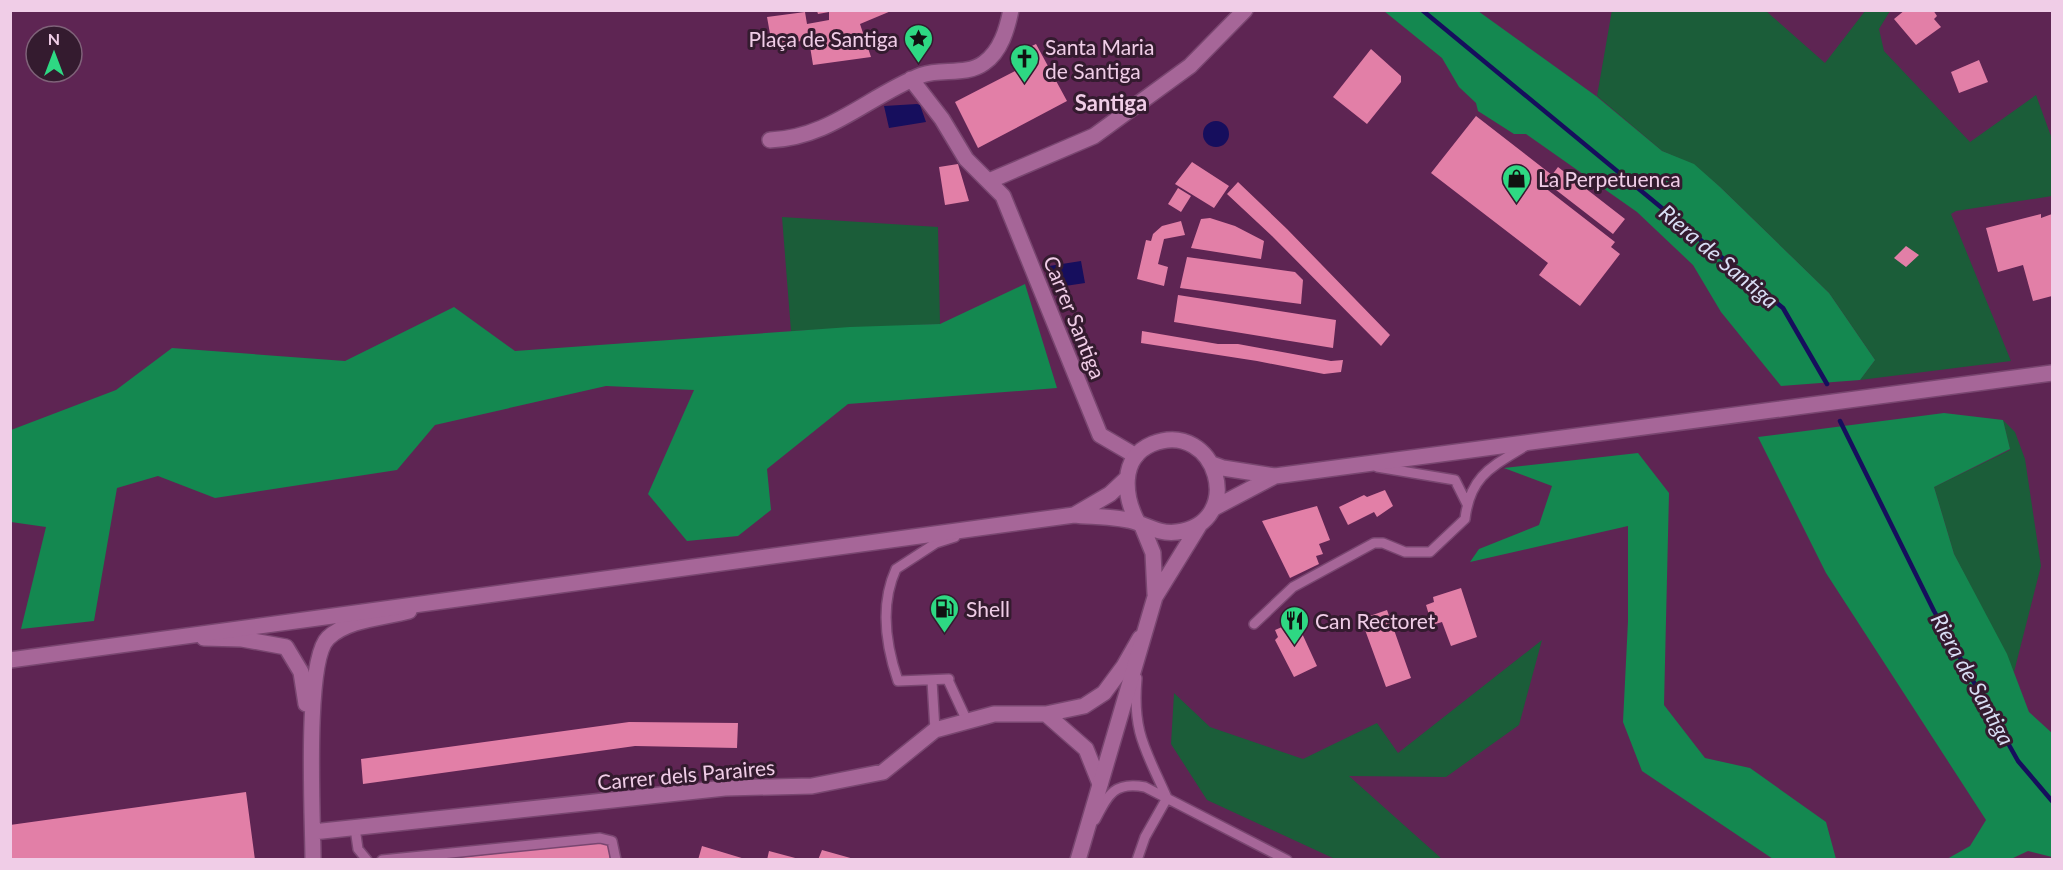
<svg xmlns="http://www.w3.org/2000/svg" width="2063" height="870" viewBox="0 0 2063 870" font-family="Lato,sans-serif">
	<rect width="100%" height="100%" fill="#5e2553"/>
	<path fill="#1b5d39" d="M1612 10 1766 11 1825 63 1865 11H1890L1879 29 1884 51 1970 142 2036 95 2052 139V196L1956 211 1951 214 2011 361 1860 380 1875 360 1829 293 1720 187 1694 165 1662 151 1597 96Z
		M782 217 938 227 940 324 791 331Z
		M2003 420 2015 432 2025 459 2041 566 2014 672 1954 554 1934 487 2010 450Z
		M1542 640 1519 725 1446 777 1349 776 1442 859H1335L1207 800 1171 744 1174 693 1210 727 1303 759 1377 723 1398 753Z"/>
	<path fill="#148850" d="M1384 11H1478L1596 96 1662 151 1694 164 1720 187 1829 293 1875 360 1860 380 1781 386 1721 312 1693 265 1637 212 1526 134H1514L1478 111 1476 103 1459 87 1442 58Z
		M1025 284 1057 388 848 404 767 469 771 510 738 536 687 541 648 494 694 390 606 386 435 425 397 470 215 498 158 476 117 488 94 621 21 629 46 527 11 522V430L116 390 172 348 345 361 454 307 515 351 850 327 940 324Z
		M1944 413 2003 420 2010 449 1934 487 1954 554 2007 654 2029 712 2052 733V857L2028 851 2011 859H1947L1970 846 1986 820 1826 573 1758 437Z
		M1638 453 1669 493 1664 705 1705 758 1750 768 1826 822 1836 859H1773L1642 771 1623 722 1628 621V526L1470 562 1479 549 1539 525 1552 486 1504 468Z"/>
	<path fill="#160e5d" d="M917 104 920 105 926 122 889 128 884 106Z
		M1203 134a13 13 0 1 1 26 0a13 13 0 1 1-26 0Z
		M1081 261 1085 283 1052 288 1049 266Z"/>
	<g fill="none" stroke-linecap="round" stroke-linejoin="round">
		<path stroke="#160e5d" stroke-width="4.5" d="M1422 10 1783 308 1827 384
			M1840 421 1934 611 2018 761 2052 801"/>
	</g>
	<path fill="#e27fa7" d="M1905 10H1933L1937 16 1934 19 1941 27 1916 45 1894 19Z
		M817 11H891L860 24 871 57 813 65 809 40 772 45 767 17 805 12 807 24 829 20V12L818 14Z
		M1036 44 1067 101 978 148 955 102 1021 68 1015 54Z
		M1371 49 1401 76V82L1367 124 1333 97Z
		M1979 60 1988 82 1959 93 1951 72Z
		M1476 116 1552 175 1558 167 1625 219 1613 234 1547 183 1544 187 1615 242 1611 247 1620 254 1580 306 1539 275 1548 263 1431 173Z
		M1192 162 1229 186 1214 208 1175 184Z
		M958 164 969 201 945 205 939 167Z
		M1238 182 1287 229 1390 335 1381 346 1272 236 1227 194Z
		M1178 188 1191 196 1181 212 1168 204Z
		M2041 214V218L2052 214V296L2033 301 2023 265 1998 272 1986 228Z
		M1210 218 1235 226 1264 241 1261 259 1191 248 1201 219Z
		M1181 221 1185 235 1164 239 1158 264 1168 267 1164 286 1137 279 1146 240 1151 241 1153 234 1162 226Z
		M1906 246 1919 255 1906 267 1894 258Z
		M1187 257 1295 272 1303 280 1301 304 1180 288Z
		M1178 295 1336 320 1333 348 1174 322Z
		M1142 331 1218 344H1238L1331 361 1343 360 1341 372 1324 374 1257 361 1141 343Z
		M1385 490 1393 506 1377 517 1374 512 1348 525 1339 507 1364 495 1367 497Z
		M1317 506 1330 540 1319 544 1323 554 1316 556 1319 564 1290 578 1262 521Z
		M1461 588 1477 637 1451 646 1442 622 1432 625 1426 605 1434 602 1433 597Z
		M1387 610 1411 678 1386 687 1361 619Z
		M1294 616 1317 666 1294 677 1275 640 1278 637 1275 630 1282 627 1280 623Z
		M629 722 738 723 737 748 635 746 363 784 361 759Z
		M246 792 255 860H10V825Z
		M608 842 610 860H456V858Z
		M702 846 745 859V860H698Z
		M822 850 854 859V860H818Z
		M769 851 799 859V860H767Z"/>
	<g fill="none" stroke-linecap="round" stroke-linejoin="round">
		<defs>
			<path id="service" d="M1377 467 1455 480 1467 504
				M1254 624 1293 587 1374 543H1383L1405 552H1430L1465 519C1470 475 1493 466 1527 445
				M1137 678C1132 733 1146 750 1167 798
				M949 679 898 681C886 646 880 604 896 569L936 543 955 537
				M948 680 967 721
				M932 681 935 730
				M1095 820C1108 795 1114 781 1145 787L1287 860
				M355 828 358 849 367 860
				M382 860 600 838 612 841 616 860
				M1137 860 1145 837 1167 798"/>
			<path id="minor" d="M911 79 942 119 966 159 1003 196 1100 435 1136 456
				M770 140C830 138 868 96 922 75 942 68 966 76 984 63 1001 51 1007 29 1011 10
				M989 181 1094 136 1190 66 1245 10
				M204 638 242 639 286 647 301 672 306 704
				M1046 714 1086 749 1100 784
				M313 832 725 788 812 786 883 772 935 730 994 714H1046L1084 706 1104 693 1124 666 1140 638
				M313 860C313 820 304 661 328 638 348 619 383 618 409 611"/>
			<path id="secondary" d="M1212 464 1223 468 1275 476
				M1214 508 1275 476 2052 373
				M1074 515 1110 494 1126 479
				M1142 526 1153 553 1155 594
				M10 660 1074 515C1091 517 1122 516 1138 523 1151 528 1162 534 1177 532 1247 523 1217 418 1152 444 1119 458 1124 497 1138 523
				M1078 860 1155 597 1200 524"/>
		</defs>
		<use href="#service" stroke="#794670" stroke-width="12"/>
		<use href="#minor" stroke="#794670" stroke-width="18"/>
		<use href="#secondary" stroke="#794670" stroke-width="18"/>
		<use href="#service" stroke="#a66698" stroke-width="9"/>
		<use href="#minor" stroke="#a66698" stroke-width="15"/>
		<use href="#secondary" stroke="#a66698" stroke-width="15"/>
	</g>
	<defs>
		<symbol id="sight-pin" viewBox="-11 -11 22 30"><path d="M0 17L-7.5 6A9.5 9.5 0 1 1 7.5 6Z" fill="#2ed883" stroke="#341b2f"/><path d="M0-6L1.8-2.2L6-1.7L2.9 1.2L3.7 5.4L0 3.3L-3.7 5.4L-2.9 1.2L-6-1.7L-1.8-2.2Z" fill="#111"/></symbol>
		<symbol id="church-pin" viewBox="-11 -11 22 30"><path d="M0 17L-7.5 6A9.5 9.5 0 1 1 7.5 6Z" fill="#2ed883" stroke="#341b2f"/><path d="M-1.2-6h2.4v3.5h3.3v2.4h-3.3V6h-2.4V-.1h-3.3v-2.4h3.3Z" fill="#111"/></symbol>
		<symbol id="shop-pin" viewBox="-11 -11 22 30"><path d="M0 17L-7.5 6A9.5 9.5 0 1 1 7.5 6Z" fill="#2ed883" stroke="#341b2f"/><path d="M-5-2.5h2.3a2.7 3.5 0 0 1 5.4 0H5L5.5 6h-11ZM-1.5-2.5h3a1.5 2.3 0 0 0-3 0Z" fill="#111"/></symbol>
		<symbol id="fuel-pin" viewBox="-11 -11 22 30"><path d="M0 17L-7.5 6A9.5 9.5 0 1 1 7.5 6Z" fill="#2ed883" stroke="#341b2f"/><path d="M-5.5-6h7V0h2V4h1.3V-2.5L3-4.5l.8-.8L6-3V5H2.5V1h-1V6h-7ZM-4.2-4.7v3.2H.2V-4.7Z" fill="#111"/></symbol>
		<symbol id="restaurant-pin" viewBox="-11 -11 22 30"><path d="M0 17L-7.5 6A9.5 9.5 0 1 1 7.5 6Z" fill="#2ed883" stroke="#341b2f"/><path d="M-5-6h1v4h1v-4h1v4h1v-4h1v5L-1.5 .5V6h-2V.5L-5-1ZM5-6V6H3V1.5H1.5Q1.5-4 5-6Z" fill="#111"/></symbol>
	</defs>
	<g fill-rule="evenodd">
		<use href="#sight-pin" x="902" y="22" width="33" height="45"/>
		<use href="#church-pin" x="1008" y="42" width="33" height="45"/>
		<use href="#shop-pin" x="1500" y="162" width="33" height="45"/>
		<use href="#fuel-pin" x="928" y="592" width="33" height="45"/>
		<use href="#restaurant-pin" x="1278" y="604" width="33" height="45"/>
	</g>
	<g text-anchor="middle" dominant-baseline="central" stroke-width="6" stroke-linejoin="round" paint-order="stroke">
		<g font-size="21" fill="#f0cde7" stroke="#341b2f" text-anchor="start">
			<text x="898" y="38" text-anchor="end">Plaça de Santiga</text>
			<text x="1045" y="46">Santa Maria<tspan x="1045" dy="24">de Santiga</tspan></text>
			<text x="1538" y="178">La Perpetuenca</text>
			<text x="966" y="608">Shell</text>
			<text x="1315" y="620">Can Rectoret</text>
		</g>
		<g font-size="21" fill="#f0cde7" stroke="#341b2f">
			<text transform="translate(1075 317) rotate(68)">Carrer Santiga</text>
			<text transform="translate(686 774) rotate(-5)">Carrer dels Paraires</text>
		</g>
		<g font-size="22" font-weight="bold" fill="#f0cde7" stroke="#341b2f">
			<text x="1111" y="102">Santiga</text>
		</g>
		<g font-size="22" font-style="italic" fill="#d8ddf4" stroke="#341b2f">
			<text transform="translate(1719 256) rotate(40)">Riera de Santiga</text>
			<text transform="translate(1973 679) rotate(61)">Riera de Santiga</text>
		</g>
	</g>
	<rect width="2063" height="870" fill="none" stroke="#f0cde7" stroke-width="24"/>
	<g transform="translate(54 54)"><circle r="28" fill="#341b2f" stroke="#7f6279" stroke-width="1.5"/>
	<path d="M0-4.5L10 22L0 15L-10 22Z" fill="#2ed883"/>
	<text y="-9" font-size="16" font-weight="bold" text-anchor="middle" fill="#f0cde7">N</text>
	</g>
</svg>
